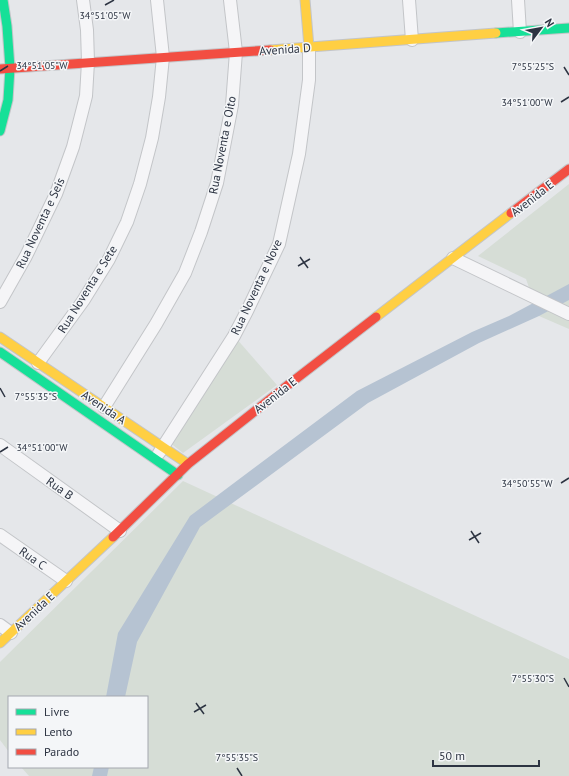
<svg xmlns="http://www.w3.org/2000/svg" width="569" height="776" viewBox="0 0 569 776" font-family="'PT Sans',sans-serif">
	<rect width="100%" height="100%" fill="#e5e7ea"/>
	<path fill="#d6ddd6" d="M569 184V329L539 316 526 279 478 256Z
		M235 337 277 385 183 453 169 442Z
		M183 481 569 659V776H29L21 767H147V697H9V752L0 740V662Z"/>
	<path fill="#b6c3d2" d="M569 284V300L539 316 479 343 368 403 200 527 137 642 125 697H106L118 633 190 516 357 391 472 332 509 316Z
		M94 767H109L107 776H92Z"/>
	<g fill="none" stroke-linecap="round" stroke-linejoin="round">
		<defs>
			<path id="street" d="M409 0 412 40
				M518 0 520 32
				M453 258 569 314
				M0 302 26 256 56 194 73 147 86 96 88 62 87 30 83 0
				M38 363 83 301 109 259 127 222 140 184 152 138 159 97 163 57 157 0
				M104 407 156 324 185 273 201 232 217 183 232 105 236 52 230 0
				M0 445 120 531
				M159 453 234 336 247 311 279 244 299 154 309 80V47
				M0 535 66 581
				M0 625 11 633"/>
			<path id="fast" d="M496 33 569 28
				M0 131 8 100 10 68 7 26 3 0
				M0 352 178 475"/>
			<path id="slow" d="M305 0 309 47
				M270 50 496 33
				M376 317 511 213
				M0 337 188 464
				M0 643 113 537"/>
			<path id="jam" d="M0 69 270 50
				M511 213 569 169
				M113 537 188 464 288 385 376 317"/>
		</defs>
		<use href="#street" stroke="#c3c5c8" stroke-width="14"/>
		<use href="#fast" stroke="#c3c5c8" stroke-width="11"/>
		<use href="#slow" stroke="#c3c5c8" stroke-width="11"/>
		<use href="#jam" stroke="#c3c5c8" stroke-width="11"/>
		<use href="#street" stroke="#f5f5f7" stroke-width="12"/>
		<use href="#fast" stroke="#16e098" stroke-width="9"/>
		<use href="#slow" stroke="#ffcf43" stroke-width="9"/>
		<use href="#jam" stroke="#f24e42" stroke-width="9"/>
	</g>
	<path fill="none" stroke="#2d3442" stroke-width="1.5" d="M105 5 114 0M564 67 569 75M0 71 8 66M561 102 569 97M300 257 308 268M298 266 310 259M0 388 5 397M0 452 8 447M561 483 569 478M471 531 479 543M469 540 481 533M564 678 569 687M196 703 204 714M194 712 206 705M237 768 242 776"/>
	<g text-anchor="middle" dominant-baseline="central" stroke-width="3" stroke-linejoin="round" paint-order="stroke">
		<g font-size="12" fill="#2d3442" stroke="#f4f6f8">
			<text transform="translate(285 49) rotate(-4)">Avenida D</text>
			<text transform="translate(222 145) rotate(-79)">Rua Noventa e Oito</text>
			<text transform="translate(532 198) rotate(-38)">Avenida E</text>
			<text transform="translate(40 223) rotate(-65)">Rua Noventa e Seis</text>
			<text transform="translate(256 287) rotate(-65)">Rua Noventa e Nove</text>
			<text transform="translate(87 289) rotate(-58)">Rua Noventa e Sete</text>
			<text transform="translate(275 395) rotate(-38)">Avenida E</text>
			<text transform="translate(104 407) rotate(34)">Avenida A</text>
			<text transform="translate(60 488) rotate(35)">Rua B</text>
			<text transform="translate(33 558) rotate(35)">Rua C</text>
			<text transform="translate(34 611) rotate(-43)">Avenida E</text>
		</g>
	</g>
	<g font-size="10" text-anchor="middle" fill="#2d3442" stroke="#f4f6f8" stroke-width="3" stroke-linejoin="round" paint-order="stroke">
		<text x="105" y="19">34°51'05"W</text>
		<text x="42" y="69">34°51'05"W</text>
		<text x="533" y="70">7°55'25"S</text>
		<text x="527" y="106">34°51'00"W</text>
		<text x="36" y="400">7°55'35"S</text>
		<text x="42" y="451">34°51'00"W</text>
		<text x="527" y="487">34°50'55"W</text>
		<text x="533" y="682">7°55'30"S</text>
		<text x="237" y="761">7°55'35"S</text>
	</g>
	<rect x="8" y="696" width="140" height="72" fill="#f4f6f8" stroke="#a4a8af"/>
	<rect x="16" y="709" width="20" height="6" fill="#16e098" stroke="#a4a8af"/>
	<text x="44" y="716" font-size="12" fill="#2d3442">Livre</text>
	<rect x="16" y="729" width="20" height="6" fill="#ffcf43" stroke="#a4a8af"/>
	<text x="44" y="736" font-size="12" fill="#2d3442">Lento</text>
	<rect x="16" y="749" width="20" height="6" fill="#f24e42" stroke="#a4a8af"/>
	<text x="44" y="756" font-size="12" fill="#2d3442">Parado</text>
	<g transform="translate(541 28) rotate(58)" stroke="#f4f6f8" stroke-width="3" paint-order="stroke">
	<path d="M0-3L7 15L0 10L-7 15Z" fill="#2d3442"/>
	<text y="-6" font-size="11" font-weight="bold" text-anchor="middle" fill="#2d3442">N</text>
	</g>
	<path d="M433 760v6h106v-6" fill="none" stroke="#2d3442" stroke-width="2"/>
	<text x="439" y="760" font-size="12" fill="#2d3442" stroke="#f4f6f8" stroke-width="3" paint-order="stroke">50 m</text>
</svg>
